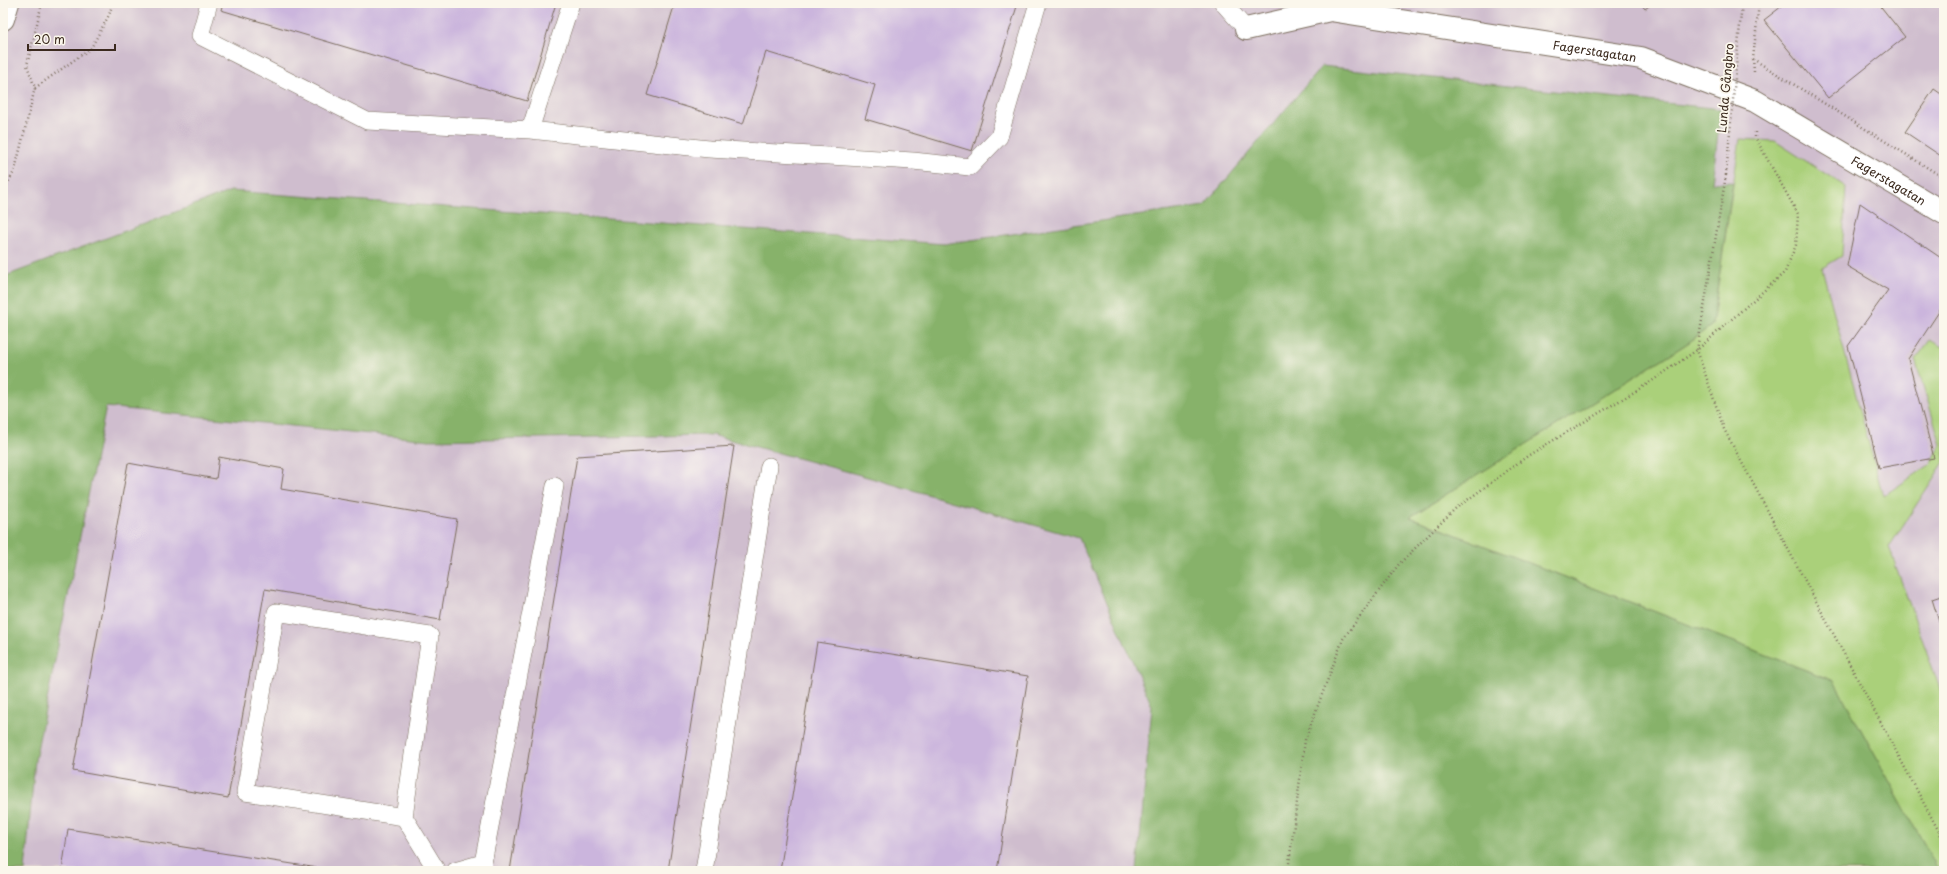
<svg xmlns="http://www.w3.org/2000/svg" width="1947" height="874" viewBox="0 0 1947 874" font-family="'Playpen Sans',sans-serif">
	<rect width="100%" height="100%" fill="#fbf7ec"/>
	<filter id="ink" filterUnits="userSpaceOnUse"><feTurbulence type="fractalNoise" baseFrequency=".025" numOctaves="2"/><feDisplacementMap in="SourceGraphic" scale="8" xChannelSelector="R" yChannelSelector="G"/><feConvolveMatrix kernelMatrix="1 2 1 2 8 2 1 2 1" color-interpolation-filters="sRGB"/></filter>
	<filter id="wash" filterUnits="userSpaceOnUse"><feTurbulence type="fractalNoise" baseFrequency=".012" numOctaves="4" result="noise"/><feDisplacementMap in="SourceGraphic" scale="16" xChannelSelector="R" yChannelSelector="G"/><feGaussianBlur stdDeviation="0.9" result="paint"/><feColorMatrix in="noise" values="0 0 0 0 0 0 0 0 0 0 0 0 0 0 0 0 0 1.4 0 .05"/><feComposite in="paint" operator="in"/></filter>
	<g filter="url(#wash)">
		<rect width="100%" height="100%" fill="#f1ead1"/>
		<path fill="#cfbdce" d="M3 3H1944V871H3Z"/>
		<path fill="#aad07a" stroke="#727d4c" d="M1740 139 1775 141 1846 187 1842 256 1822 268 1883 496 1931 464 1941 444 1915 360 1930 340 1944 348V462L1889 547 1944 700V871H1939L1834 681 1410 517 1688 343 1712 325Z"/>
		<path fill="#87b26a" stroke="#616e44" d="M1322 66 1721 109 1712 183 1733 182 1712 325 1688 343 1410 517 1834 681 1939 871H1137L1152 706 1079 538 864 476 712 435 429 440 106 407 35 760 25 871H3V277L231 191 944 244 1204 206Z"/>
		<g id="blocks">
			<path fill="#cbb5dd" d="M223 3H556L527 101 221 10Z
				M675 3H1018L972 151 865 119 875 85 766 52 743 124 647 95Z
				M1640 3H1653L1645 9Z
				M1786 3H1878L1905 37 1828 98 1764 20Z
				M1934 89 1944 96V158L1905 132Z
				M1860 203 1944 260V304L1908 359 1934 458 1879 468 1848 346 1888 290 1847 266Z
				M734 446 668 871H510L577 456Z
				M219 457 284 469 281 489 457 519 440 620 265 589 228 798 73 771 128 463 216 479Z
				M1944 595V638L1932 599Z
				M817 642 1028 676 997 871H780Z
				M68 829 331 870V871H62Z"/>
		</g>
	</g>
	<g filter="url(#ink)">
		<use href="#blocks" fill-opacity="0" stroke="#7b6d5d" stroke-width="1"/>
		<g fill="none" stroke-linecap="round" stroke-linejoin="round">
			<defs>
				<path id="service" d="M209 3 200 36 367 121 530 130 709 149 913 161 970 167 999 137 1038 3
					M1223 3 1246 29
					M530 130 571 3
					M404 817 245 792 276 612 430 636 404 817 437 871
					M455 871 483 863 555 486
					M704 871 769 466"/>
				<g id="minor">
					<path id="s1" d="M1246 29 1330 10 1641 58 1755 101 1944 213"/>
				</g>
				<path id="secondary" d="M3 19 8 3"/>
			</defs>
			<use href="#service" stroke="#7b6d5d" stroke-width="18"/>
			<use href="#minor" stroke="#7b6d5d" stroke-width="24"/>
			<use href="#secondary" stroke="#7b6d5d" stroke-width="24"/>
			<path stroke="#7b6d5d" stroke-width="2.5" stroke-dasharray="1 3" stroke-linecap="butt" d="M1753 59 1944 178
				M1754 72 1753 59 1759 3
				M35 88 91 48 109 15 113 3
				M1726 175 1697 350 1724 429 1944 841
				M3 192 15 170 35 88 27 65 42 3
				M1288 871 1305 740 1343 639 1399 564 1455 509 1529 455 1649 383 1697 350 1785 272 1796 245 1798 214 1755 137V131"/>
			<use href="#service" stroke="#fff" stroke-width="17"/>
			<use href="#minor" stroke="#fff" stroke-width="22"/>
			<use href="#secondary" stroke="#fff" stroke-width="22"/>
			<path stroke="#7b6d5d" stroke-width="2.5" stroke-dasharray="1 3" stroke-linecap="butt" d="M1726 175 1742 3"/>
		</g>
	</g>
	<g text-anchor="middle" dominant-baseline="central" stroke-width="3.5" stroke-linejoin="round" paint-order="stroke">
		<g font-size="12" fill="#3b2a1e" stroke="#fbf7ec">
			<text stroke="none"><textPath href="#s1" startOffset="354">Fagerstagatan</textPath></text>
			<text transform="translate(1725 88) rotate(-85)">Lunda Gångbro</text>
			<text stroke="none"><textPath href="#s1" startOffset="678">Fagerstagatan</textPath></text>
		</g>
	</g>
	<rect width="1947" height="874" fill="none" stroke="#fbf7ec" stroke-width="16"/>
	<path d="M28 44v6h87v-6" fill="none" stroke="#3b2a1e" stroke-width="2"/>
	<text x="34" y="44" font-size="12" fill="#3b2a1e" stroke="#fbf7ec" stroke-width="3" paint-order="stroke">20 m</text>
</svg>
